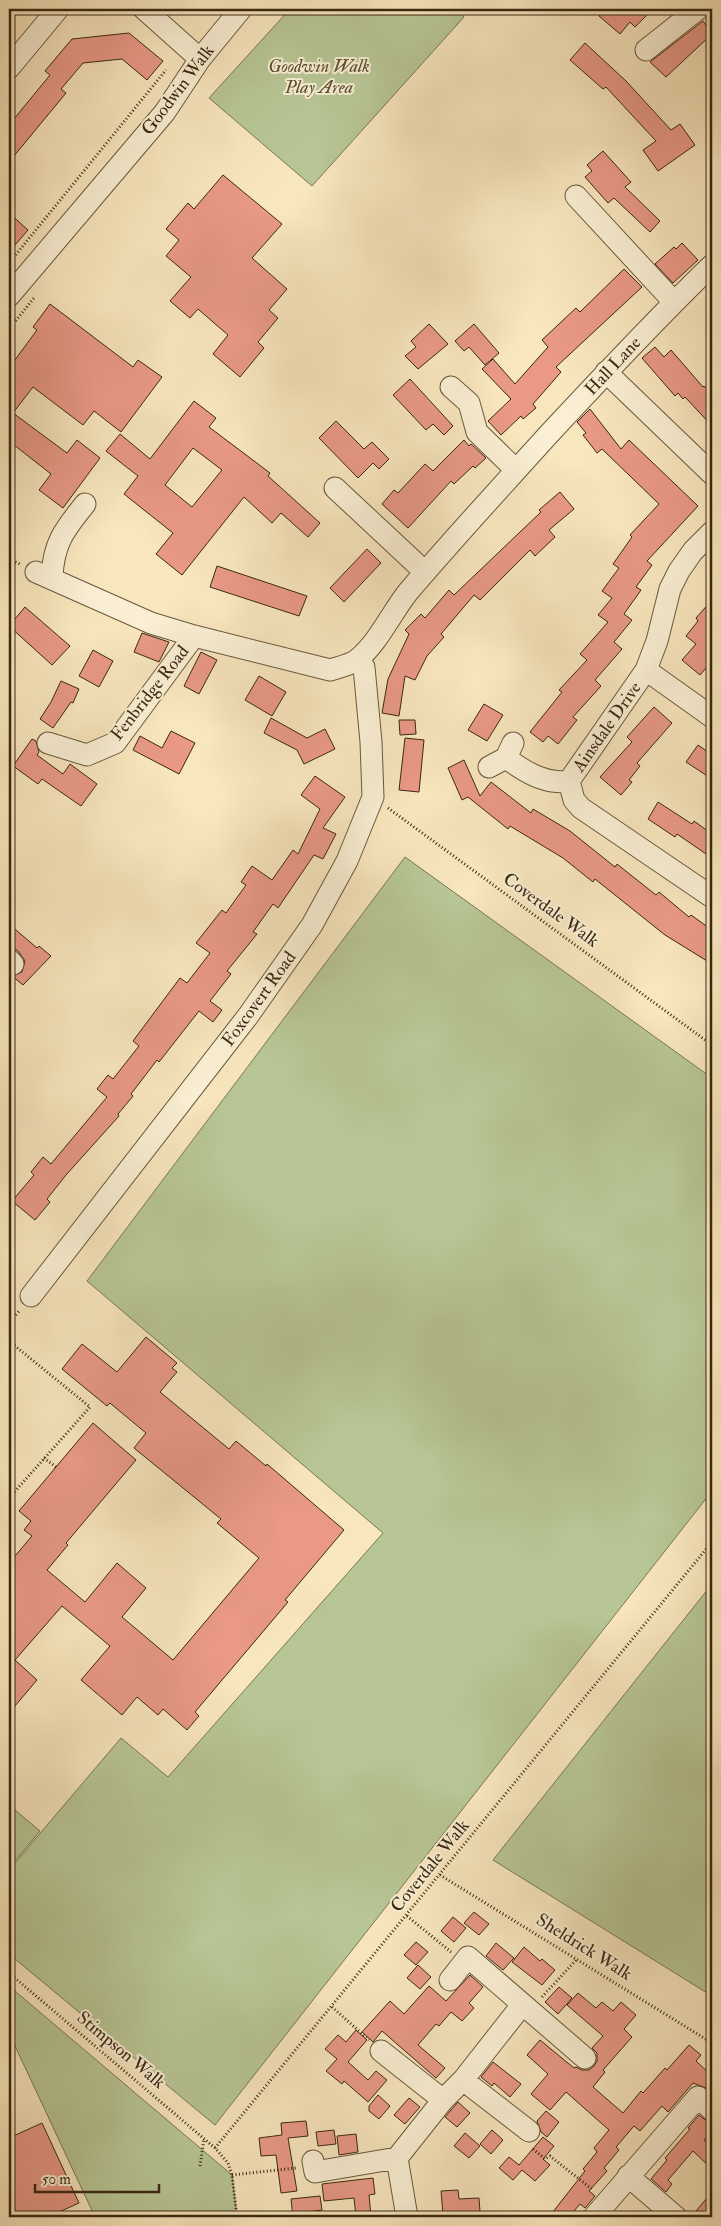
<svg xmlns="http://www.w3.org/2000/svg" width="721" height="2226" viewBox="0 0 721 2226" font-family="'IM FELL Double Pica',serif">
	<rect width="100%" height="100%" fill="#f8e6bd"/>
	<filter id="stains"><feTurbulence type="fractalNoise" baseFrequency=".004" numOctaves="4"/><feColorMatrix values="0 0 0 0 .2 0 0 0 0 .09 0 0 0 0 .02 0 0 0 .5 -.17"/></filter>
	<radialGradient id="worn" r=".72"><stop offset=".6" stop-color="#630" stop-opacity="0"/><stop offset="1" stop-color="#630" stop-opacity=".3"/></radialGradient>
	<path fill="#b8c695" stroke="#787754" d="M290 9H455L464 17 312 186 209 98Z
		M405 857 712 1078V1491L215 2125 9 1954V1870L121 1738 168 1777 383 1533 87 1281Z
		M712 1584V1996L493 1860Z
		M9 1805 40 1831 9 1868Z
		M9 1986 232 2175 237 2217H95L9 2033Z"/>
	<path fill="#e99986" stroke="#392812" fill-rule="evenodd" d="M605 9H612L618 14 620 12 617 9H653L635 27 630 22 620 34 599 16Z
		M703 21 712 34 666 77 650 62Z
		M129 33 163 61 147 80 122 59 83 63 61 89 66 93 9 162V125L50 75 45 71 72 39Z
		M585 43 626 81 671 130 680 124 695 145 658 171 643 150 656 141 606 87 603 89 570 60Z
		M603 151 631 182 625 187 660 221 650 232 614 198 608 203 585 177 592 171 587 165Z
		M223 175 282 224 252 258 287 289 269 310 278 318 258 342 264 348 240 377 213 354 228 335 198 309 190 318 170 301 191 277 166 256 179 240 166 229 188 203 194 209Z
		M9 213 28 230 9 252Z
		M682 243 698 260 673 283 655 264 674 247 676 249Z
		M624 269 642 287 556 367 561 372 533 404 536 408 523 419 521 416 501 435 488 421 511 399 482 369 493 359 515 384 548 347 542 340 576 308 580 312Z
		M50 304 133 367 138 360 162 377 121 432 94 411 83 425 33 387 13 413 67 453 77 440 100 458 63 508 39 490 51 474 9 441V368L37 330 33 327Z
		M429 324 448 344 418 369 405 356 416 347 411 341Z
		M474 324 499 353 485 365 469 347 464 351 455 341Z
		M655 347 664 357 671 350 703 387 704 386 712 394V426L685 397 683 399 678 393 675 396 642 358Z
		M410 379 453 426 444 435 433 424 426 430 393 395Z
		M194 401 216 418 209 427 270 473 268 476 320 523 308 537 281 513 272 523 244 497 182 575 156 554 173 533 124 494 138 476 106 451 120 434 150 459ZM193 448 222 470 192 507 165 485Z
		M590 409 621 449 629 440 698 506 647 561 652 565 636 587 641 590 624 614 632 620 614 642 622 649 595 680 601 686 573 717 577 720 558 744 548 736 543 742 530 732 562 692 559 690 587 660 580 654 608 622 598 615 612 598 602 591 619 568 613 564 632 537 630 535 659 504 602 449 597 453 583 435 586 433 577 422Z
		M336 421 364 449 372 442 389 459 379 469 373 463 358 478 319 438Z
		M464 440 469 446 471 444 486 458 475 468 473 466 454 484 451 481 408 528 382 504 394 490 398 493 425 464 433 471Z
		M560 492 574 509 549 530 555 537 535 556 530 550 480 600 474 595 441 634 444 637 427 656 415 680 405 676 399 716 382 713 388 679 409 634 405 630 421 614 425 618 449 590 454 595 541 512 539 510Z
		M367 549 381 563 344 602 330 588Z
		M217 566 307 596 299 616 210 587Z
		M712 600V661L700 675 682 660 696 644 686 636 698 621 696 618Z
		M25 607 70 646 52 665 9 626Z
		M142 633 169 642 159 662 134 652Z
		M93 650 113 661 99 687 79 676Z
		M201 652 217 660 199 694 184 686Z
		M259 676 286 692 272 716 245 700Z
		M61 681 79 689 73 703 71 702 53 728 40 719 51 702Z
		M484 704 503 715 487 741 468 730Z
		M654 707 672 723 637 763 640 766 629 780 632 782 621 795 600 777 632 742 627 737Z
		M271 718 307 738 325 729 335 749 304 764 297 750 264 733Z
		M399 720H415L416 734 400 735Z
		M171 731 195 743 179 774 133 750 140 736 162 748Z
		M405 738 424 740 419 792 399 790Z
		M32 739 36 741 39 752 37 755 63 774 70 764 97 784 81 806 42 779 38 784 13 766Z
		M698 745 712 755V779L686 762Z
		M464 760 480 796 491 782 531 813 533 809 570 831 615 867 617 864 656 895 659 892 689 917 691 915 712 930V964L665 935 595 879 593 882 563 858 510 826 508 829 468 797 462 800 448 768Z
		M315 776 345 797 323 828 336 834 323 859 314 855 278 908 273 904 253 932 257 934 227 971 231 974 210 1001 222 1010 213 1022 199 1011 159 1062 157 1060 131 1094 133 1096 118 1114 119 1116 66 1175 47 1199 50 1202 35 1220 12 1201 34 1175 31 1172 43 1157 51 1164 107 1097 97 1089 108 1075 113 1079 139 1046 133 1041 180 978 187 983 210 953 196 943 222 910 226 913 246 885 241 882 252 866 272 880 293 850 298 854 320 809 301 795Z
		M658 802 692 824 694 821 712 834V858L677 834 675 837 648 819Z
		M9 924 37 948 39 946 51 956 23 985 12 976 22 972 25 961 18 951 9 946Z
		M146 1337 177 1363 172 1368 177 1372 160 1392 229 1449 236 1441 266 1466 267 1464 344 1530 285 1600 288 1602 195 1712 199 1716 187 1730 163 1709 158 1715 137 1697 122 1715 81 1680 110 1646 62 1606 15 1660 37 1680 9 1713V1563L32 1536 24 1530 31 1521 19 1511 93 1423 136 1460 66 1543 68 1545 47 1570 85 1602 117 1563 146 1588 122 1617 173 1660 259 1558 217 1523 221 1519 134 1448 146 1433 110 1403 107 1406 62 1369 82 1344 117 1372Z
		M474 1912 489 1924 479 1935 464 1923Z
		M453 1917 466 1928 454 1942 441 1931Z
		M416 1942 428 1952 416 1965 404 1955Z
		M496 1943 514 1958 503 1970 486 1956Z
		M524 1947 540 1961 542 1959 555 1970 542 1985 512 1962Z
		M418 1965 431 1977 420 1989 407 1978Z
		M470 1975 483 1987 469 2003 474 2008 462 2021 451 2012 439 2026 436 2024 418 2045 445 2068 436 2078 382 2031 373 2042 362 2032 390 2001 404 2014 429 1986 446 2001Z
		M559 1987 572 1998 558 2014 545 2002Z
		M578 1993 596 2008 602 2002 613 2011 621 2002 636 2015 624 2029 632 2037 603 2070 605 2072 593 2087 623 2113 641 2091 643 2093 665 2068 667 2070 689 2045 701 2055 696 2061 712 2076V2093L706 2088 693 2083 668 2112 662 2106 640 2131 634 2126 616 2147 619 2150 604 2168 607 2171 589 2191 595 2196 585 2208 580 2204 569 2217H549L585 2171 583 2169 597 2152 594 2148 609 2130 566 2092 550 2110 531 2094 548 2074 527 2055 540 2040 574 2068 576 2067 582 2070H589L594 2066 597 2061V2053L592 2048 603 2036 567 2005Z
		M356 2030 367 2040 348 2062 368 2080 376 2071 387 2080 368 2102 344 2081 342 2084 326 2071 337 2059 325 2049 338 2035 346 2042Z
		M493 2062 521 2084 510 2097 494 2083 492 2086 481 2077Z
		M378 2095 390 2106 379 2119 369 2111V2106Z
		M409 2098 420 2107 405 2124 394 2115Z
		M458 2102 470 2113 457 2127 445 2117Z
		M546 2111 559 2122 547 2137 541 2132 537 2121Z
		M699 2115 704 2119 712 2122V2131L704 2140 712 2148V2169L693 2151 668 2180 672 2184 666 2192 651 2179 667 2160 665 2158 690 2129 688 2128Z
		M306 2121 308 2136 288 2138 297 2191 281 2193 276 2155 261 2156 259 2138 282 2135 281 2123Z
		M42 2123 79 2203 48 2217H9V2138Z
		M334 2130 336 2144 318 2146 316 2132Z
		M492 2130 503 2140 491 2154 480 2144Z
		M465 2133 480 2146 469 2158 454 2146Z
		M356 2134 358 2152 339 2155 337 2136Z
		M543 2137 554 2146 543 2159 550 2165 535 2181 522 2170 513 2180 499 2168 509 2157 519 2165Z
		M373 2178 375 2194 369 2195 371 2216 356 2217 354 2198 324 2201 322 2184Z
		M458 2190 459 2199 479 2198 480 2212 443 2215 441 2191Z
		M712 2192V2217H691Z
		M320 2196 322 2210 308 2212 309 2217H293L291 2199Z"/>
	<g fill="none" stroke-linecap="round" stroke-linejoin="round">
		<defs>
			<path id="minor" d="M144 9 200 59
				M646 50 698 9
				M9 68 58 9
				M576 196 674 302
				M9 296 165 112 200 59 241 9
				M606 372 712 474
				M451 387 469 403 477 432 516 470
				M335 488 425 572
				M712 532 693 551 679 571 670 589 657 641 646 670 569 781 574 800 581 808 712 897
				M36 572 151 623 194 636 330 670C339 667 351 665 358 659 378 643 392 612 408 592 454 538 502 486 549 434 602 377 656 319 712 265
				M52 578C53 544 64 530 85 504
				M646 670 712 717
				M48 743 87 755 115 743 194 636
				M506 758C524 771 545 785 569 781
				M489 767 506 758 513 743
				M9 960 13 964
				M31 1296 248 1016 312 925 347 861 373 797 371 742 364 667 358 659
				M450 1980 468 1957 585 2058
				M381 2051 443 2100
				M463 2080 529 2131
				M313 2161 315 2172 397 2158
				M628 2176 676 2217
				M407 2217 397 2158 443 2100 463 2080 522 2005
				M594 2217 698 2097 712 2110"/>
		</defs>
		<use href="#minor" stroke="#69583d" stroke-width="23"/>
		<path stroke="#392812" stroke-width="3" stroke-dasharray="1 2.5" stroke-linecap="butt" d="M9 255 12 258
			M9 263 166 70
			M9 329 34 298
			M9 559 20 564
			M388 808 712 1045
			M9 1323 20 1310
			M9 1341 90 1407 9 1498
			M44 1458 56 1467
			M440 1875 712 2043
			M407 1916 451 1952
			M9 1973 215 2148 228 2163 232 2175 237 2217
			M542 1997 577 1959
			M332 2007 369 2040
			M215 2148 712 1542
			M533 2149 545 2159 550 2156 593 2190
			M200 2166 204 2139
			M232 2175 296 2168"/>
		<use href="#minor" stroke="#faefd4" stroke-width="21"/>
	</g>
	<g text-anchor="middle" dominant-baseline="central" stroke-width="4" stroke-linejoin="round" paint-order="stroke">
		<g font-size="18" font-style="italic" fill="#595033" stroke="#faefd4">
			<text x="319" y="66">Goodwin Walk<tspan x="319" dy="21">Play Area</tspan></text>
		</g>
		<g font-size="18" fill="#392812" stroke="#faefd4">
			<text transform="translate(178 90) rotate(-53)">Goodwin Walk</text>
			<text transform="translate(613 366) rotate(-47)">Hall Lane</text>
			<text transform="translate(150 693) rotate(-52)">Fenbridge Road</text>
			<text transform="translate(607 727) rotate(-55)">Ainsdale Drive</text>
			<text transform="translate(551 910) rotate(36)">Coverdale Walk</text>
			<text transform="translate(259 999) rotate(-54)">Foxcovert Road</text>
			<text transform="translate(430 1866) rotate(-51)">Coverdale Walk</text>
			<text transform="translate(584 1947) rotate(32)">Sheldrick Walk</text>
			<text transform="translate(121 2050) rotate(40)">Stimpson Walk</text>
		</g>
	</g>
	<rect width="721" height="2226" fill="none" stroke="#f8e6bd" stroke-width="30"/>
	<rect x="10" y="10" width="701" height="2206" fill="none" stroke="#392812" stroke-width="2.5"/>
	<rect x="15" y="15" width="691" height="2196" fill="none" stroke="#392812"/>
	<path d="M35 2184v8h124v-8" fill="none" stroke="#392812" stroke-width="2.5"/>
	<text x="42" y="2184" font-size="15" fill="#392812" stroke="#faefd4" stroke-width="4" paint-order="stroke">50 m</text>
	<rect width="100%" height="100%" filter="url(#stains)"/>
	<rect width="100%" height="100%" fill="url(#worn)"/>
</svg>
